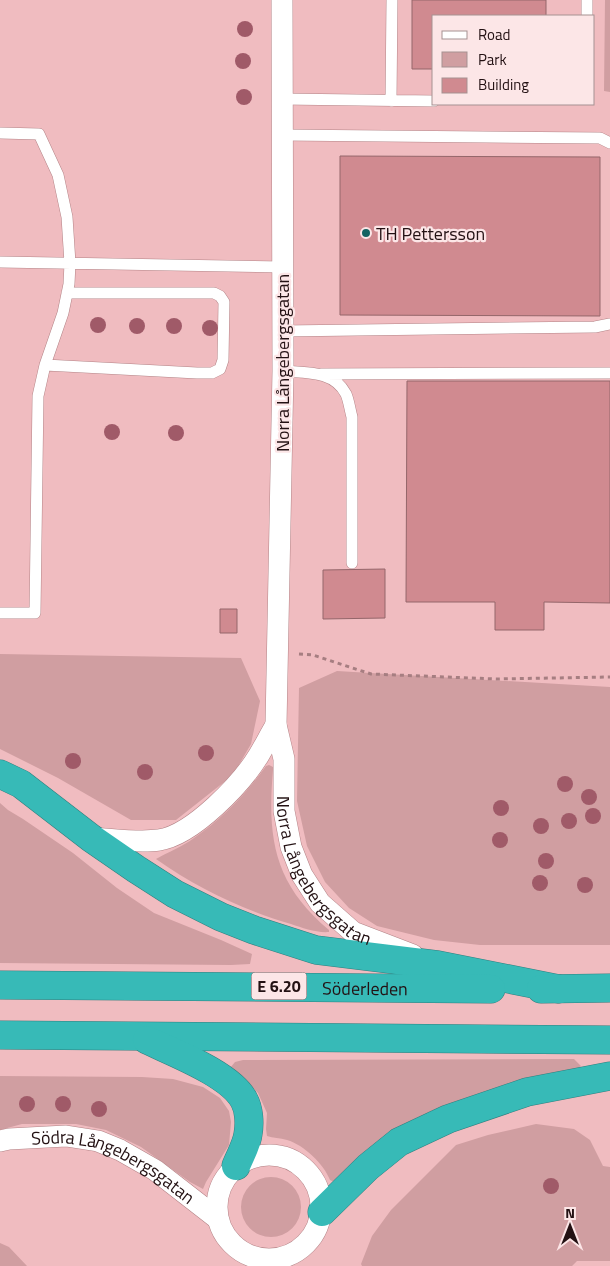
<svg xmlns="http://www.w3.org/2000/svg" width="610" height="1266" viewBox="0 0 610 1266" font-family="'Titillium Web',sans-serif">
	<rect width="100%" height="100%" fill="#f0bcc0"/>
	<path fill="#d09ea1" d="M605 0H610V92L604 91Z
		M0 654 241 658 260 701 251 744 233 775 176 820H131L58 778 0 749Z
		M337 671 610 687V945H480L434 940 377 926 349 908 325 882 307 846 297 801 299 688Z
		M269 765 273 767V770C267 838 274 884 329 930V932C316 933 303 928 291 924 243 910 197 888 156 859 168 852 182 847 194 838 222 819 246 794 266 766Z
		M0 803 8 810 23 819 73 853 117 888 154 913 221 940 252 954 250 964 231 965 0 963Z
		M574 1059 581 1066 575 1072 392 1133 356 1159 334 1182 330 1180C324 1164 304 1145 287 1140 280 1138 273 1138 267 1136L266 1129 267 1113 258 1093 245 1079 230 1068 235 1062 243 1060Z
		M0 1076 142 1077 173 1079 203 1087 220 1098 229 1111 231 1122 229 1145 206 1182 203 1189 190 1182 141 1147 106 1130 76 1124H22L0 1130Z
		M536 1124 574 1129 590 1140 603 1166 610 1167V1261H577L572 1266H362L361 1264 372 1236 391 1210 456 1145 488 1135Z
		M241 1207a30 30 0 1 1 60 0a30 30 0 1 1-60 0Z
		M0 1243 9 1247 27 1266H0Z"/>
	<path fill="#d08a90" stroke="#94666a" d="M412 0H546V16H434V69H412Z
		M340 156 600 157V316L340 315Z
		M407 381H610V603L544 602V630H495V602H406Z
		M385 569V618L323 619V570Z
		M220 609H237V633H220Z"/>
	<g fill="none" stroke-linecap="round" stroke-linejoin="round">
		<defs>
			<path id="lane" d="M587 0V16
				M282 99 434 101
				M391 101 392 0
				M0 133 39 134 58 175 67 217 70 263 69 284 63 313 45 365 38 396 35 613H0
				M282 135 600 138 610 143
				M0 262 282 267
				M283 331 595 327 610 324
				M45 365 197 373H212L220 369 223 360 224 302 220 296 214 293H67
				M283 371C305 373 334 370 346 394 349 401 350 410 352 417V563
				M321 374 610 373"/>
			<g id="street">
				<path id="s1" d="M282 0 283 371 276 725 284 759V811L291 847 302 875 320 903 353 932 413 955"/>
				<path d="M91 838C113 839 138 843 159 840 193 835 242 783 259 755 265 745 270 735 276 725"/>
				<path id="s2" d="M0 1141 9 1139 66 1136 98 1141 120 1150 155 1170 218 1219"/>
				<circle cx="269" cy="1207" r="52"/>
			</g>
			<g id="highway">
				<path d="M0 774 21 784 91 838 136 869 175 894 221 917 254 930 316 950 438 965 559 989"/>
				<path id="s3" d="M0 985 491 989"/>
				<path d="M541 989 610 988"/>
				<path d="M0 1035 610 1040"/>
				<path d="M147 1040C174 1053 230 1074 244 1100 249 1109 250 1123 248 1134 247 1144 240 1156 236 1166"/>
				<path d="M322 1212 368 1167 399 1142 448 1119 527 1092 610 1076"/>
			</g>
		</defs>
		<use href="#lane" stroke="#b38386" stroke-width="12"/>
		<use href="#street" stroke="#b38386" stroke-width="22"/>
		<use href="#highway" stroke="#307f7e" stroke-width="29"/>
		<path stroke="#a67e81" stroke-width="3" stroke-dasharray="4 4" stroke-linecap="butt" d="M299 654 313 655 371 674 496 679 610 677"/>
		<use href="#lane" stroke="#fff" stroke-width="11"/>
		<use href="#street" stroke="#fff" stroke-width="21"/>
		<use href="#highway" stroke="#37bab7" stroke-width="28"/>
	</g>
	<g fill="#a05a68">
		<circle cx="245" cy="29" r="8"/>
		<circle cx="243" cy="61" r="8"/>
		<circle cx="244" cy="97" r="8"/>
		<circle cx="98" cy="325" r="8"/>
		<circle cx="137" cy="326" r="8"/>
		<circle cx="174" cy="326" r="8"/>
		<circle cx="210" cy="328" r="8"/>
		<circle cx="112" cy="432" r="8"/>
		<circle cx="176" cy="433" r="8"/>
		<circle cx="206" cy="753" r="8"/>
		<circle cx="73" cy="761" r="8"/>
		<circle cx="145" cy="772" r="8"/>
		<circle cx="565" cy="784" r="8"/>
		<circle cx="589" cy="797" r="8"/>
		<circle cx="501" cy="808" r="8"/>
		<circle cx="593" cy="816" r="8"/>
		<circle cx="569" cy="821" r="8"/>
		<circle cx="541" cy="826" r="8"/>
		<circle cx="500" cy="840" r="8"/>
		<circle cx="546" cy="861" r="8"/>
		<circle cx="540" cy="883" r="8"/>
		<circle cx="585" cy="885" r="8"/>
		<circle cx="27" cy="1104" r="8"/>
		<circle cx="63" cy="1104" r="8"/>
		<circle cx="99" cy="1109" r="8"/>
		<circle cx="551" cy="1186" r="8"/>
	</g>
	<circle fill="#136362" stroke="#fce6e7" stroke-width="2" cx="366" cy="233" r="5"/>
	<g text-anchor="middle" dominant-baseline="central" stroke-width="4.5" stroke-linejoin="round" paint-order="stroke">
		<rect fill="#fce6e7" stroke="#645153" stroke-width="1" x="251.5" y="972.5" width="55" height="27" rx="4"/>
		<g font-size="16" font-weight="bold" fill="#231113">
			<text x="279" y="986">E 6.20</text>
		</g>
		<g font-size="18" fill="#231113" stroke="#fce6e7" text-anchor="start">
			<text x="376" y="233">TH Pettersson</text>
		</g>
		<g font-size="18" fill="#231113" stroke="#fce6e7">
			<text transform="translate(282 363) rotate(-90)">Norra Långebergsgatan</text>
			<text stroke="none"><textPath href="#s1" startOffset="886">Norra Långebergsgatan</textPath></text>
			<text stroke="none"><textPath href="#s3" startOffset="365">Söderleden</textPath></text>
			<text stroke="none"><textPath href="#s2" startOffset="121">Södra Långebergsgatan</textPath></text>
		</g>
	</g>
	<rect x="432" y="15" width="162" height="90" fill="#fce6e7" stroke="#a59192"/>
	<rect x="442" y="31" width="25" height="8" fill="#ffffff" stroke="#a59192"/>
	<text x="478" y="40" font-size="15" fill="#231113">Road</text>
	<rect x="442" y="52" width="25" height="15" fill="#d09ea1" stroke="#a59192"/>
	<text x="478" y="65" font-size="15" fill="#231113">Park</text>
	<rect x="442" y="78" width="25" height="15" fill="#d08a90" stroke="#a59192"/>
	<text x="478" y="90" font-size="15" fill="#231113">Building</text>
	<g transform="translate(570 1226)" stroke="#fce6e7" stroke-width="4" paint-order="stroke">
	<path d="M0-4L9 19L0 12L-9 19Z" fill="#231113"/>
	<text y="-8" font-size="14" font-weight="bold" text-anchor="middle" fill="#231113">N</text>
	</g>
</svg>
